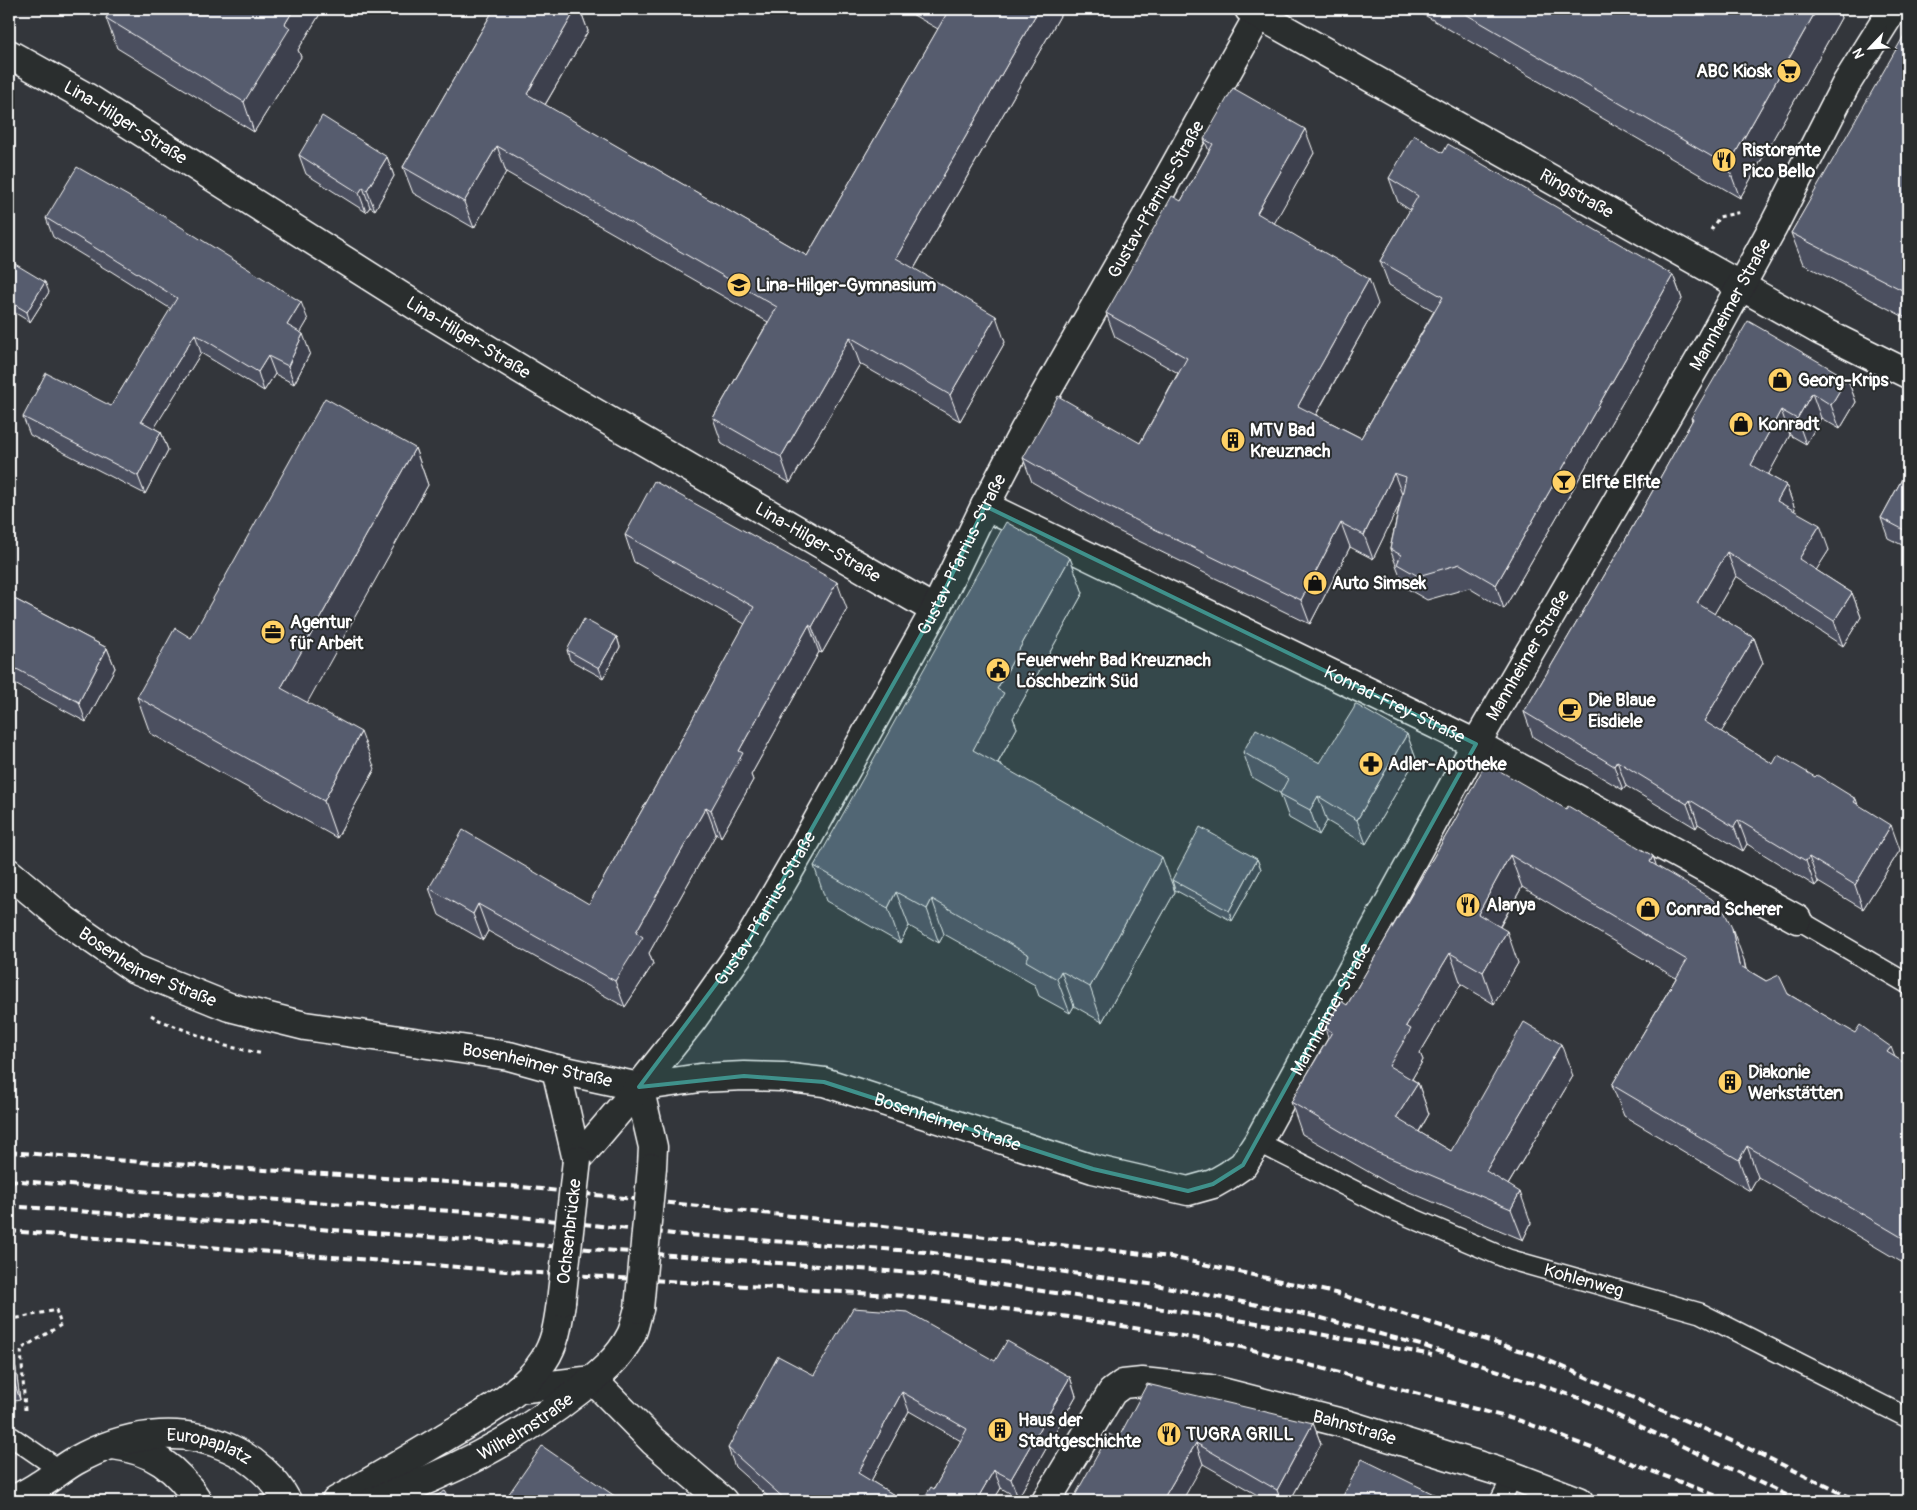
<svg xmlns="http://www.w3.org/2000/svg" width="1917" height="1510" viewBox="0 0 1917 1510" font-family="Pangolin,sans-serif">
	<rect width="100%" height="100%" fill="#33363b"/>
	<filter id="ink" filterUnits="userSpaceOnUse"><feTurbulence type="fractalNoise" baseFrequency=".02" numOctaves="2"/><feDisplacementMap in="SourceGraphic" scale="10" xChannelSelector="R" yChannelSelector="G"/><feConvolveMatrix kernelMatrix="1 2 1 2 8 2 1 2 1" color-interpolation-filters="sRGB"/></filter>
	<g filter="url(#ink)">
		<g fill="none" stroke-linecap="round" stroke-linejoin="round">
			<defs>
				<g id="lane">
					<path d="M1797 919 1908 984"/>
					<path id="s1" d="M1258 1142 1391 1209 1508 1259 1700 1313 1908 1418"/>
					<path d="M9 1438 12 1437 60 1470"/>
					<path d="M1500 1501 1513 1476"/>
				</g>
				<g id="street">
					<path id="s2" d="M9 54 88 98 418 307 547 385 935 610"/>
					<path id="s3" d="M985 506 1476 744 1797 919"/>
					<path id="s4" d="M639 1087 693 1019 749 940 804 845 935 610 985 506 1024 431 1161 191 1262 9"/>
					<path d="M518 1389 593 1380 653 1441 723 1501"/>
					<path d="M113 1445C152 1450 177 1468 198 1501"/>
					<path id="s5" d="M11 1501C21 1496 31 1491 41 1484 52 1477 63 1468 75 1461 123 1434 179 1425 229 1448 253 1459 275 1478 287 1501"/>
					<path id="s6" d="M1046 1501 1112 1392 1123 1384 1142 1382 1210 1389 1346 1424 1513 1476 1579 1501"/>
				</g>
				<g id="secondary">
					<path id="s7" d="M1249 9 1819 330 1908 374"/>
					<path id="s8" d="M9 873 66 921 135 969 229 1007 305 1026 509 1056 556 1069 639 1087 700 1078 744 1076 782 1077 824 1082 1093 1169 1188 1191 1213 1184 1227 1176 1243 1165 1258 1142 1476 744 1711 340 1773 227 1846 84 1893 9"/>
					<path d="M556 1069 577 1160"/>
					<path d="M639 1087 653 1147 652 1167"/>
					<path d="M577 1160 639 1087"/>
					<path d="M336 1501C372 1481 407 1460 442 1439 478 1417 521 1396 544 1360 556 1342 558 1323 561 1302"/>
					<path id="s9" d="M374 1501C447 1474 516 1441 577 1392 598 1376 619 1359 631 1335 635 1327 636 1317 639 1309"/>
				</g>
			</defs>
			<use href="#lane" stroke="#fff" stroke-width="22"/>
			<use href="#street" stroke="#fff" stroke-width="31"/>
			<use href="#secondary" stroke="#fff" stroke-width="31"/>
			<path stroke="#fff" stroke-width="3" stroke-dasharray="4 4" stroke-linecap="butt" d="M1711 230 1719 217 1741 212
				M151 1015 159 1020 226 1046 263 1054
				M9 1320 56 1310 61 1325 21 1349 25 1410"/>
			<use href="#lane" stroke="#2a2d2e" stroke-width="19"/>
			<use href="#street" stroke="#2a2d2e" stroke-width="28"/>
			<use href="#secondary" stroke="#2a2d2e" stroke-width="28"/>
			<path stroke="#fff" stroke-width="4" stroke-dasharray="8 4" stroke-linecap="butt" d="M9 1152 112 1160 522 1187 1171 1257 1335 1293 1538 1356 1741 1445 1858 1501
				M9 1180 152 1192 485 1213 673 1234 926 1252 1156 1285 1314 1316 1424 1346 1582 1399 1799 1501
				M9 1206 927 1274 1271 1325 1432 1355
				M9 1231 507 1271 905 1296 1069 1317 1234 1345 1521 1421 1730 1501"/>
			<defs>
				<g id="secondary-bridge">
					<path id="s10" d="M561 1302 577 1160"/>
					<path d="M639 1309 652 1167"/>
				</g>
			</defs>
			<use href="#secondary-bridge" stroke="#fff" stroke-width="31" stroke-linecap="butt"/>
			<use href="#secondary-bridge" stroke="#2a2d2e" stroke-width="28"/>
		</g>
		<path fill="#4b4f5f" stroke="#fff" d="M112 9H323L298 50 301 57 254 132 117 48 106 18Z
			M494 9H580L588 31 545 105 807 256 938 29 903 9H1064L914 269 1005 342 960 421 860 364 790 483 722 444 713 418 768 322 506 172 474 228 413 193 403 167Z
			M1414 9H1838L1841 18 1740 198Z
			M1908 34V319L1803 264 1791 233Z
			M1204 139 1314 153 1274 223 1378 304 1316 415 1361 438 1434 311 1389 285 1380 261 1410 210 1398 202 1389 178 1443 153 1673 275 1682 299 1504 609 1469 588 1427 600 1406 588 1401 575 1399 573 1390 549 1400 502 1373 559 1350 547 1310 624 1114 529 1032 482 1023 458 1140 443 1178 373 1115 337 1106 313 1181 201 1209 151Z
			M299 155 387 157 394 176 375 210 370 207 366 212 306 174Z
			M46 218 308 320 300 333 310 353 294 384 275 374 264 391 201 353 154 428 161 432 168 450 145 494 30 435 23 417 111 406 171 309 109 270V271L53 237Z
			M9 264 49 292 30 322 9 309Z
			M1847 378 1856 402 1840 429 1821 418 1806 444 1790 435 1768 475 1786 485 1795 509 1794 511 1829 550 1816 570 1852 593 1861 617 1843 646 1736 576 1714 614 1754 638 1763 663 1721 732 1773 764 1815 777 1856 799 1858 805 1900 850 1863 909 1818 882 1815 886 1747 844 1743 851 1698 824 1696 828 1626 786 1623 790 1533 737 1524 712 1624 542 1692 421 1691 418Z
			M415 448 428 485 307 702 375 769 337 838 150 733 137 697 191 638Z
			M1908 468V548L1888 538 1881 518Z
			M625 535 847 609 822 653 819 652 751 775 753 780 721 837 716 834 649 953 653 964 625 1007 488 931 483 940 439 915 429 888 589 904 659 780 745 624 634 562Z
			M1070 558 1083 593 1013 718 1017 728 998 763 1175 892 1102 1022 1074 1006 1070 1013 1039 996 1035 985 944 934 939 943 909 926 900 943 826 901 814 866Z
			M9 596 107 648 115 668 86 722 9 681Z
			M617 637 620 647 603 678 570 660 567 650Z
			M1407 734 1416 759 1366 844 1327 821 1319 835 1289 818 1280 793 1252 777 1243 752 1320 763Z
			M1566 809 1653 856 1656 866 1744 960 1746 969 1908 1065V1266L1758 1177 1750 1191 1624 1116 1612 1085 1676 978 1522 887 1500 927 1518 963 1494 1004 1461 984 1420 1053 1423 1060 1412 1079 1418 1083 1429 1114 1419 1132 1451 1151 1573 1076 1508 1185 1531 1223 1523 1240 1388 1183 1302 1134 1291 1102 1328 1038 1325 1028 1347 1005 1454 822Z
			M1257 859 1261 869 1232 921 1175 890 1172 880Z
			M9 1317 20 1400 9 1402Z
			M814 1375 1070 1377 1076 1396 1018 1498 1001 1488 993 1501H922L934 1489 961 1441 909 1411 871 1481 904 1501H773L735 1467 728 1448Z
			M1313 1423 1321 1444 1290 1501H1268L1203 1464 1118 1439Z"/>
		<path fill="#3d404d" stroke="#fff" d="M294 9H323L298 50 301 57 254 132 244 102 285 24Z
			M576 9H580L588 31 536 120 527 94Z
			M1039 9H1064L905 284 896 258Z
			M1817 9H1838L1841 18 1740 198 1728 166Z
			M1305 129 1314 153 1266 238 1257 213Z
			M497 146 506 172 474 228 464 202Z
			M387 157 394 176 375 210 367 190Z
			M363 187 370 207 366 212 359 193Z
			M1673 275 1682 299 1504 609 1496 585Z
			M1369 279 1378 304 1307 430 1298 406Z
			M45 282 49 292 30 322 27 312Z
			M301 302 308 320 294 344 287 325Z
			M996 316 1005 342 960 421 950 395Z
			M195 334 201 353 147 440 141 421Z
			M303 334 310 353 294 384 288 366Z
			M850 337 860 364 790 483 781 457Z
			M268 356 275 374 264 391 258 372Z
			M1847 378 1856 402 1840 429 1831 405Z
			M1812 393 1821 418 1806 444 1797 419Z
			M1781 410 1790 435 1760 490 1751 465Z
			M161 432 168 450 145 494 138 476Z
			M415 448 428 485 295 725 281 688Z
			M1394 473 1403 497 1373 559 1364 535Z
			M1786 485 1795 509 1786 525 1777 501Z
			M1341 523 1350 547 1310 624 1301 600Z
			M1820 525 1829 550 1808 583 1799 559Z
			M1727 552 1736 576 1706 628 1697 603Z
			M1070 558 1083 593 1013 718 1017 728 986 784 973 750 997 689Z
			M837 582 847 609 822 653 812 627Z
			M1852 593 1861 617 1843 646 1834 621Z
			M809 625 819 652 751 775 753 780 721 837 711 810 739 751Z
			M617 637 620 647 603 678 599 668Z
			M1754 638 1763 663 1713 746 1704 721Z
			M107 648 115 668 86 722 79 702Z
			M361 732 375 769 337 838 324 801Z
			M1407 734 1416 759 1366 844 1357 820Z
			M1617 761 1626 786 1623 790 1614 766Z
			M1318 796 1327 821 1319 835 1310 810Z
			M1690 800 1698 824 1696 828 1687 804Z
			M706 807 716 834 649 953 653 964 625 1007 615 981 636 932Z
			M1738 820 1747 844 1743 851 1734 827Z
			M1891 825 1900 850 1863 909 1855 885Z
			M1510 855 1522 887 1489 945 1478 914Z
			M1653 856 1664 888 1650 862Z
			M1162 857 1175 892 1102 1022 1090 987Z
			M1809 857 1818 882 1815 886 1806 861Z
			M1257 859 1261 869 1232 921 1229 911Z
			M896 892 909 926 900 943 888 908Z
			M932 899 944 934 939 943 927 909Z
			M478 904 488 931 483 940 473 914Z
			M1732 928 1744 960 1750 997 1739 965Z
			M1507 931 1518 963 1494 1004 1483 972Z
			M1450 953 1461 984 1420 1053 1423 1060 1401 1098 1389 1066 1406 1026Z
			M1061 971 1074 1006 1070 1013 1057 979Z
			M1561 1044 1573 1076 1497 1203 1486 1171Z
			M1891 1047 1903 1078 1887 1052Z
			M1418 1083 1429 1114 1408 1150 1396 1118Z
			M1747 1146 1758 1177 1750 1191 1739 1160Z
			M1520 1192 1531 1223 1523 1240 1511 1209Z
			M9 1317 20 1400 14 1382 9 1347Z
			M1070 1377 1076 1396 1018 1498 1011 1479Z
			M902 1392 909 1411 865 1492 858 1473Z
			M1313 1423 1321 1444 1290 1501H1281L1277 1490Z
			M1196 1443 1203 1464 1182 1501H1162Z
			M994 1470 1001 1488 993 1501H976Z"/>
		<path fill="#575c6e" stroke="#fff" d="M112 9H294L285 24 290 28 244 102 106 18Z
			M494 9H576L527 94 807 256 947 13 939 9H1039L896 258 996 316 950 395 850 337 781 457 713 418 777 307 497 146 464 202 403 167Z
			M1457 9H1817L1728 166Z
			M1906 32 1908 34V293L1791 233Z
			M1233 88 1305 129 1257 213 1369 279 1298 406 1361 438 1443 297 1380 261 1418 196 1389 178 1414 135 1443 153 1448 144 1673 275 1496 585 1460 564 1418 576 1397 564 1401 555 1390 549 1406 477 1394 473 1364 535 1341 523 1301 600 1105 505 1023 458 1058 396 1140 443 1187 358 1106 313 1172 196 1181 201 1213 144 1204 139Z
			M322 116 387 157 367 190 363 187 359 193 299 155Z
			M77 167 165 217 301 302 287 325 303 334 288 366 268 356 258 372 195 334 141 421 161 432 138 476 23 417 46 373 111 406 177 298 102 251V252L46 218Z
			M10 261 45 282 27 312 9 301V264Z
			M1748 321 1847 378 1831 405 1812 393 1797 419 1781 410 1751 465 1786 485 1777 501 1820 525 1799 559 1852 593 1834 621 1727 552 1697 603 1754 638 1704 721 1773 764 1778 755 1815 777 1817 775 1856 799 1854 802 1891 825 1855 885 1809 857 1806 861 1738 820 1734 827 1690 800 1687 804 1617 761 1614 766 1524 712 1624 542 1693 419 1691 418Z
			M325 398 415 448 281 688 361 732 324 801 137 697 175 628 191 638Z
			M1908 468V532L1881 518Z
			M654 481 837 582 812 627 809 625 739 751 743 753 711 810 706 807 636 932 643 937 615 981 478 904 473 914 429 888 463 830 589 904 659 780 754 607 625 535Z
			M1006 522 1070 558 997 689 1004 693 973 750 1162 857 1090 987 1061 971 1057 979 1026 961 1029 955 932 899 927 909 896 892 888 908 814 866Z
			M9 596 107 648 79 702 9 665Z
			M584 619 617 637 599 668 567 650Z
			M1355 704 1407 734 1357 820 1318 796 1310 810 1280 794 1288 779 1243 752 1256 729 1320 763 1354 708Z
			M1486 763 1566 809 1568 806 1653 856 1650 862 1712 899 1725 913 1732 928 1739 965 1766 981 1779 975 1788 994 1855 1033 1860 1025 1891 1047 1887 1052 1908 1065V1241L1747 1146 1739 1160 1612 1085 1687 960 1510 855 1478 914 1507 931 1483 972 1450 953 1406 1026 1411 1029 1389 1066 1418 1083 1396 1118 1451 1151 1524 1022 1561 1044 1486 1171 1520 1192 1511 1209 1376 1152 1291 1102 1332 1032 1325 1028 1341 1001 1347 1005 1454 822Z
			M1200 827 1257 859 1229 911 1172 880Z
			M853 1308 908 1312 995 1361 1007 1341 1070 1377 1011 1479 994 1470 976 1501H922L931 1487 934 1489 967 1429 902 1392 858 1473 904 1501H787L728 1448 778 1356 814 1375Z
			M9 1347 14 1382 9 1383Z
			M1147 1384 1313 1423 1277 1490 1196 1443 1162 1501H1072L1109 1434 1118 1439Z
			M542 1446 622 1501H504Z
			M1362 1459 1448 1501H1349L1342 1498Z
			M445 1491 452 1501H427Z"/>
	</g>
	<path fill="#3f918b" fill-opacity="0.2" stroke="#3f918b" stroke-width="4" stroke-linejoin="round" d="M985 506 1476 744 1243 1165 1213 1184 1188 1191 1093 1169 824 1082 744 1076 639 1087 749 940 935 610Z"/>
	<defs>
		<symbol id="supermarket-disc" viewBox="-11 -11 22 22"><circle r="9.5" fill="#ffd166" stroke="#2a2d2e"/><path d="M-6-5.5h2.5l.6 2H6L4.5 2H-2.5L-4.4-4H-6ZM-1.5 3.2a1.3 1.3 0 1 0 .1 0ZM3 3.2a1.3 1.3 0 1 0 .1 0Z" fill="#111"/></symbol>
		<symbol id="restaurant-disc" viewBox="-11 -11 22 22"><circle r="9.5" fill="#ffd166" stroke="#2a2d2e"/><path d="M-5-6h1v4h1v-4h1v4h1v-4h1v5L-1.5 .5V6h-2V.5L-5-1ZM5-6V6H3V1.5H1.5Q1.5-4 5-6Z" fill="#111"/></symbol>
		<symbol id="school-disc" viewBox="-11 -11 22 22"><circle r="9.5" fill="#ffd166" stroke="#2a2d2e"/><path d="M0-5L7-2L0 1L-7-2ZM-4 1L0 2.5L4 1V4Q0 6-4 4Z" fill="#111"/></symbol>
		<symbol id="shop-disc" viewBox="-11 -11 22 22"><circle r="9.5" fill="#ffd166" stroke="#2a2d2e"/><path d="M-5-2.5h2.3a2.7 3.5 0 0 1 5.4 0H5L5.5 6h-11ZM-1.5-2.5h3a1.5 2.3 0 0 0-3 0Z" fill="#111"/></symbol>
		<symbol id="building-disc" viewBox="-11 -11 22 22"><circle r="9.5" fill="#ffd166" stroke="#2a2d2e"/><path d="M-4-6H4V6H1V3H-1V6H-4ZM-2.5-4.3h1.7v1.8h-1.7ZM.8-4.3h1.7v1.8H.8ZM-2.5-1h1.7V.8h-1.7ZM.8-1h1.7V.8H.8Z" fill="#111"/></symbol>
		<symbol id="bar-disc" viewBox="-11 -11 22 22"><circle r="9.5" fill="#ffd166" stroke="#2a2d2e"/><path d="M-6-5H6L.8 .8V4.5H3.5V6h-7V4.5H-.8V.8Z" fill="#111"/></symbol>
		<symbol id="office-disc" viewBox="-11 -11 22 22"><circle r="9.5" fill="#ffd166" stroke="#2a2d2e"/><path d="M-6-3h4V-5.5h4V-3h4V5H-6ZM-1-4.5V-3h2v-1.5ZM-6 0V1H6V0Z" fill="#111"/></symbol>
		<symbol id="civic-disc" viewBox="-11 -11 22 22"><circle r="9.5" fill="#ffd166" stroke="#2a2d2e"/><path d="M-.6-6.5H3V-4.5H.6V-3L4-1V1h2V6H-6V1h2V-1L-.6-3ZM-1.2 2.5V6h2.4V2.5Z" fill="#111"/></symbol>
		<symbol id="cafe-disc" viewBox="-11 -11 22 22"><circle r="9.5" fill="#ffd166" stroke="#2a2d2e"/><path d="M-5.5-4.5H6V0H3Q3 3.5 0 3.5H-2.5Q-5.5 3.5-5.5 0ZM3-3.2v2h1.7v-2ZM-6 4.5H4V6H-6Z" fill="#111"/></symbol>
		<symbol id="pharmacy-disc" viewBox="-11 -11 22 22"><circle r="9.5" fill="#ffd166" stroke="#2a2d2e"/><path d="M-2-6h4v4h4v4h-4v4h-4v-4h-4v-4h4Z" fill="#111"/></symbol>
	</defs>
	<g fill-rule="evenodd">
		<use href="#supermarket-disc" x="1775" y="57" width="28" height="28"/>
		<use href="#restaurant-disc" x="1710" y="146" width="28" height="28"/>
		<use href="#school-disc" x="725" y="271" width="28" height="28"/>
		<use href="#shop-disc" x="1766" y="366" width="28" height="28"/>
		<use href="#shop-disc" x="1727" y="410" width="28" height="28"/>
		<use href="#building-disc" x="1219" y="426" width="28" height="28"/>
		<use href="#bar-disc" x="1550" y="468" width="28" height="28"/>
		<use href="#shop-disc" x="1301" y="569" width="28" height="28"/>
		<use href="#office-disc" x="259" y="618" width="28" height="28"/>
		<use href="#civic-disc" x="984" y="656" width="28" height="28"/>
		<use href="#cafe-disc" x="1556" y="696" width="28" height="28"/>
		<use href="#pharmacy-disc" x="1357" y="750" width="28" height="28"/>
		<use href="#restaurant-disc" x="1454" y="891" width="28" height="28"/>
		<use href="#shop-disc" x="1634" y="895" width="28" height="28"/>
		<use href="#building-disc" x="1716" y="1068" width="28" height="28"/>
		<use href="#building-disc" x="986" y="1416" width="28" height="28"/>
		<use href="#restaurant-disc" x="1155" y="1420" width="28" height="28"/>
	</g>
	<g text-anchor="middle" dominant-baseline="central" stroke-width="4" stroke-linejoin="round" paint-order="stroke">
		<g font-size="18" font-weight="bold" fill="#fff" stroke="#2a2d2e" text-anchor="start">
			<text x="1772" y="71" text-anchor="end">ABC Kiosk</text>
			<text x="1742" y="150">Ristorante<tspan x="1742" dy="21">Pico Bello</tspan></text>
			<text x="756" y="285">Lina-Hilger-Gymnasium</text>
			<text x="1798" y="380">Georg-Krips</text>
			<text x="1758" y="424">Konradt</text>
			<text x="1250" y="430">MTV Bad<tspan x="1250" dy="21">Kreuznach</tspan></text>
			<text x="1582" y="482">Elfte Elfte</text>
			<text x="1332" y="583">Auto Simsek</text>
			<text x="290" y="622">Agentur<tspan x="290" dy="21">für Arbeit</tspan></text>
			<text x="1016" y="660">Feuerwehr Bad Kreuznach<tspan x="1016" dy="21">Löschbezirk Süd</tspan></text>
			<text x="1588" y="700">Die Blaue<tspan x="1588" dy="21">Eisdiele</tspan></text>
			<text x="1388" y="764">Adler-Apotheke</text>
			<text x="1486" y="905">Alanya</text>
			<text x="1666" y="909">Conrad Scherer</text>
			<text x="1748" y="1072">Diakonie<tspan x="1748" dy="21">Werkstätten</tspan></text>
			<text x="1018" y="1420">Haus der<tspan x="1018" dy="21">Stadtgeschichte</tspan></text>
			<text x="1186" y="1434">TUGRA GRILL</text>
		</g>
		<g font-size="18" fill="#fff" stroke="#2a2d2e">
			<text stroke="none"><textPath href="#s2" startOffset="135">Lina-Hilger-Straße</textPath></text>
			<text stroke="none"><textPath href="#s7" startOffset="376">Ringstraße</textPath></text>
			<text stroke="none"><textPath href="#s4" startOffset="1029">Gustav-Pfarrius-Straße</textPath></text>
			<text stroke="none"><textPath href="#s8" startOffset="2295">Mannheimer Straße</textPath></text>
			<text stroke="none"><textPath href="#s2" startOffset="540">Lina-Hilger-Straße</textPath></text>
			<text stroke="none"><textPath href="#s2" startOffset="945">Lina-Hilger-Straße</textPath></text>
			<text stroke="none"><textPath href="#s4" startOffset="624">Gustav-Pfarrius-Straße</textPath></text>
			<text stroke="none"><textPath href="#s8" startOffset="1890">Mannheimer Straße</textPath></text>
			<text stroke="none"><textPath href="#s3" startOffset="455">Konrad-Frey-Straße</textPath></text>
			<text stroke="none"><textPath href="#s4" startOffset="219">Gustav-Pfarrius-Straße</textPath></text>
			<text stroke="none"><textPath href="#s8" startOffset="169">Bosenheimer Straße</textPath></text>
			<text stroke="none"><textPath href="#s8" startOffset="1485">Mannheimer Straße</textPath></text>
			<text stroke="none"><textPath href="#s8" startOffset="574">Bosenheimer Straße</textPath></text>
			<text stroke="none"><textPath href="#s8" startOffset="994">Bosenheimer Straße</textPath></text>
			<text stroke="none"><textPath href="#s10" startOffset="71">Ochsenbrücke</textPath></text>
			<text stroke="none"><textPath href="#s1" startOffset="355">Kohlenweg</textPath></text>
			<text stroke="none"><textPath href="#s9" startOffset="169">Wilhelmstraße</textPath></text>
			<text stroke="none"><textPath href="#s6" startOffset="378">Bahnstraße</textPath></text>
			<text stroke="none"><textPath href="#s5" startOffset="216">Europaplatz</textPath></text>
		</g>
	</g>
	<rect width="1917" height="1510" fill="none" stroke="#2a2d2e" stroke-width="30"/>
	<rect x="15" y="15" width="1887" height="1480" fill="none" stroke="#fff" stroke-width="2" filter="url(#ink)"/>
	<g transform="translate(1870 48) rotate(245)" stroke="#2a2d2e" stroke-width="4" paint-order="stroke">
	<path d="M0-4L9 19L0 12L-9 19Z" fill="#ffffff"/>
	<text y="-8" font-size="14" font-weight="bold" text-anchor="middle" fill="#ffffff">N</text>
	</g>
</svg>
